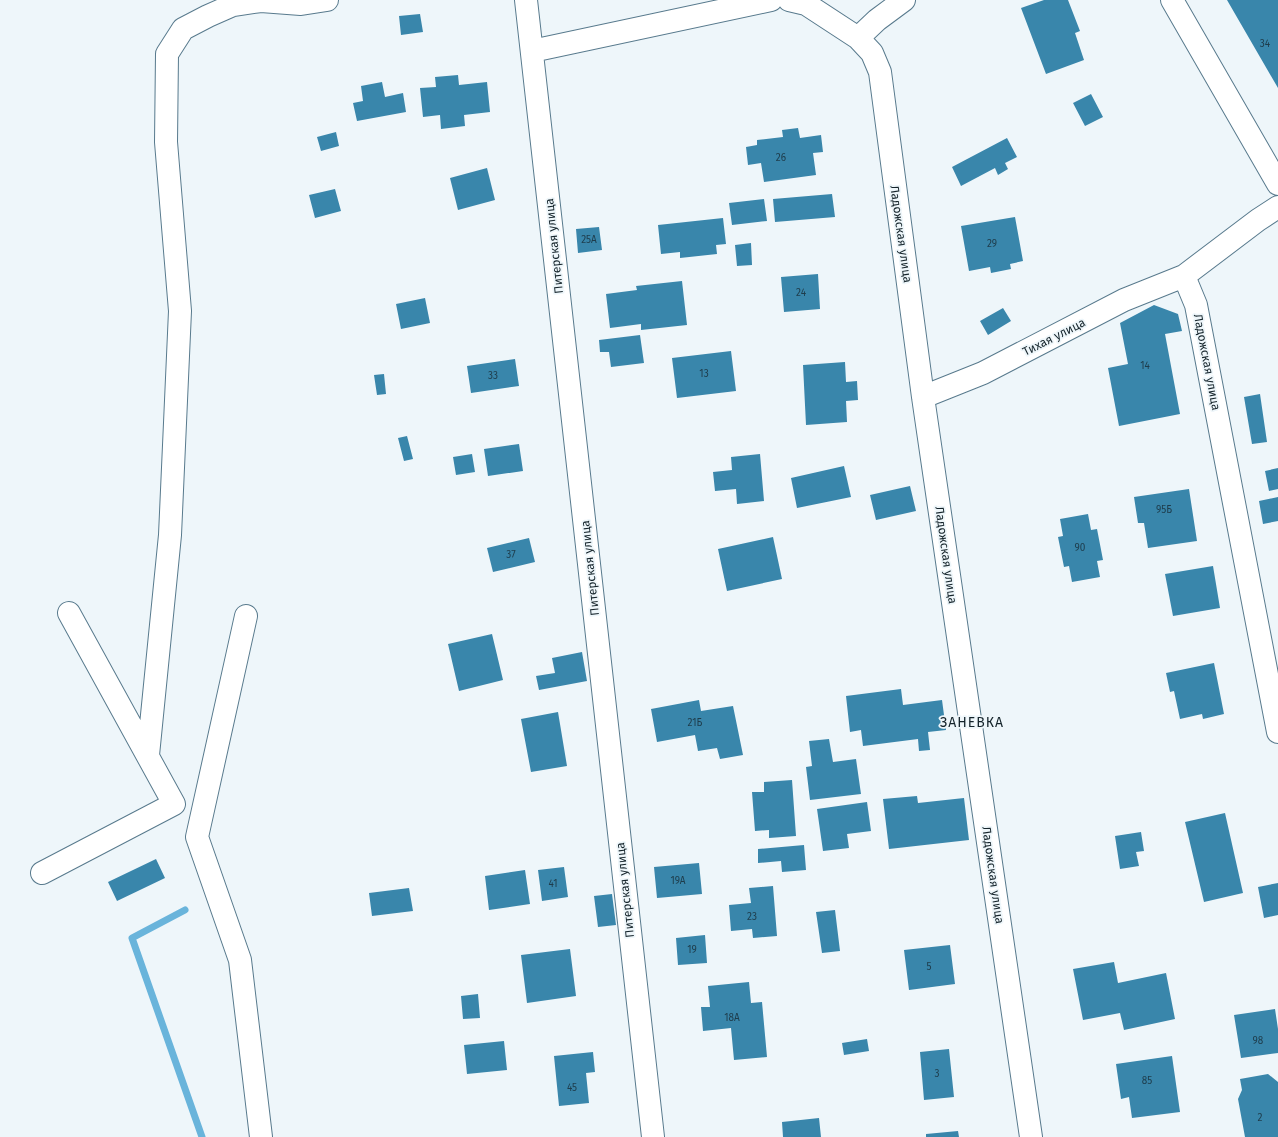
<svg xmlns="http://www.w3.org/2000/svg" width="1278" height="1137" viewBox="0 0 1278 1137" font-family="'Fira Sans',sans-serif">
	<rect width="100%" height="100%" fill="#eef6fa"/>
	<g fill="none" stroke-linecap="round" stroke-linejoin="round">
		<path stroke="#69b4db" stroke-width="7" d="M185 910 132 938 202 1137"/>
	</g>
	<path fill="#3986ab" d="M1044 0H1068L1080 31 1075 33 1084 60 1046 74 1021 8Z
		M1227 0H1278V88Z
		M420 14 423 32 401 35 399 16Z
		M458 75 459 85 487 82 490 112 464 115 465 126 441 129 440 115 423 117 420 88 436 87 435 77Z
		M382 82 385 97 403 93 406 112 357 121 353 103 363 101 361 86Z
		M1091 94 1103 117 1085 126 1073 103Z
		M798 128 800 138 821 135 823 152 813 153 816 175 764 182 761 163 748 165 746 147 757 145V140L783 137 782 130Z
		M336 132 339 146 321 151 317 137Z
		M1007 138 1017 157 1005 163 1008 169 998 175 995 168 961 186 952 167Z
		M487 168 495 200 458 210 450 178Z
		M335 189 341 211 315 218 309 195Z
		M832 194 835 217 775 222 773 199Z
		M764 199 767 221 732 225 729 203Z
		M1015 217 1023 261 1010 264 1011 269 991 273 990 267 969 271 961 226Z
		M723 218 726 244 716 245 717 254 680 258V252L661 254 658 225Z
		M599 227 602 250 578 253 576 229Z
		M751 243 752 265 737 266 735 245Z
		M818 274 820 309 784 312 781 277Z
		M682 281 687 325 641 330V324L610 328 606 294 637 290 636 286Z
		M425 298 430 323 401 329 396 304Z
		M1154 305 1178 314 1182 331 1165 334 1180 414 1119 426 1108 368 1128 364 1120 323Z
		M1003 308 1011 321 988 335 980 321Z
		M640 335 644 363 611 367 609 352H600L599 340Z
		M731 351 736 391 677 398 672 358Z
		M515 359 519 386 471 393 467 366Z
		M845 362 846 382 857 381 858 400 846 401 847 422 806 425 803 365Z
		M384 374 386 394 377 395 374 375Z
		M1260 394 1267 442 1252 444 1244 397Z
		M407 436 413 459 404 461 398 438Z
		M519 444 523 471 488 476 484 449Z
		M472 454 475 472 456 475 453 457Z
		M760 454 764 501 737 504 736 489 715 491 713 472 732 470 731 457Z
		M844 466 851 497 797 508 791 478Z
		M1278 468V489L1269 491 1265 471Z
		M910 486 916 511 876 520 870 495Z
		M1189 489 1197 541 1148 548 1144 523H1138L1134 497Z
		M1278 497V521L1263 524 1259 501Z
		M1088 514 1091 530 1097 529 1103 560 1097 561 1100 577 1072 582 1069 566 1064 567 1058 537 1063 536 1060 519Z
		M773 537 782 579 727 591 718 549Z
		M529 538 535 562 493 572 487 548Z
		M1213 566 1220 608 1173 616 1165 574Z
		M492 634 503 680 459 691 448 644Z
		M582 652 587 681 539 690 536 676 555 673 552 658Z
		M1214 663 1224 714 1203 719 1202 714 1180 719 1174 691 1170 692 1166 673Z
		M901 689 903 705 942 700 946 730 928 732 930 750 919 751 918 739 863 746 861 730 850 732 846 696Z
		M699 700 701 711 733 706 743 755 720 759 717 748 698 751 695 735 657 742 651 709Z
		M558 712 567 766 531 772 521 719Z
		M829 739 833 762 856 759 861 794 810 800 806 767 812 766 809 741Z
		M792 780 796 836 769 838V830L755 831 752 792H764V782Z
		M917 796 918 803 964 798 969 840 889 849 883 799Z
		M867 802 871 831 847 834 849 848 823 851 817 809Z
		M1225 813 1243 893 1204 902 1185 822Z
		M1141 832 1144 851 1136 852 1139 866 1120 869 1115 836Z
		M804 845 806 870 782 872 781 861 758 863V849Z
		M156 859 165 878 117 901 108 882Z
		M699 863 702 894 657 898 654 867Z
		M564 867 568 897 542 901 538 870Z
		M525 870 530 904 489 910 485 876Z
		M1278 883V915L1264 918 1258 887Z
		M773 886 777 936 753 938 752 929 731 931 729 905 751 903 749 888Z
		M409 888 413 911 372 916 369 893Z
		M612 894 616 925 598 927 594 896Z
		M835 910 840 951 822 953 816 912Z
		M705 935 707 963 678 965 676 938Z
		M950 945 955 984 909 990 904 950Z
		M570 949 576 996 527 1003 521 955Z
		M1114 962 1118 983 1166 973 1175 1019 1124 1030 1120 1013 1083 1020 1073 969Z
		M749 982 751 1003 762 1002 767 1057 734 1060 731 1028 703 1031 701 1007H710L708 986Z
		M478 994 480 1018 463 1019 461 996Z
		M1275 1009 1278 1029V1053L1241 1058 1234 1015Z
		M867 1039 869 1051 844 1055 842 1043Z
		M504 1041 507 1070 467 1074 464 1045Z
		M949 1049 954 1097 924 1100 920 1052Z
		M593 1052 595 1072 586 1073 589 1103 559 1106 554 1056Z
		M1172 1056 1180 1112 1132 1118 1129 1097 1121 1099 1116 1064Z
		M1268 1074 1278 1082V1137H1245L1238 1099 1242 1090 1240 1079Z
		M819 1118 821 1137H783L782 1122Z
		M958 1131 959 1137H926V1134Z"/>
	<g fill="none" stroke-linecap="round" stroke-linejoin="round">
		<defs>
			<path id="minor" d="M526 0 653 1137
				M789 0 806 4 858 38 872 53 880 72 923 397 1031 1137
				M1172 0 1278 184
				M858 38 877 20 904 0
				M532 51 771 0
				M1184 276 1196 305 1278 732
				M923 397 983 373 1124 300 1184 276 1258 220 1278 207
				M246 616 197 837 240 960 261 1137
				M148 755 170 535 180 311 166 142 167 54 183 29 208 16 233 5 261 1 301 4 327 0
				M42 873 174 804 69 613"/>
		</defs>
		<use href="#minor" stroke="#587a8d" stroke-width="24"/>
		<use href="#minor" stroke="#fff" stroke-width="22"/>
	</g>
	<g text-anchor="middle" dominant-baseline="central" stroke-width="3.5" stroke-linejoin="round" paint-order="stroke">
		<g font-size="10" fill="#1e3c4b">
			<text x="1265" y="44">34</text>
			<text x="781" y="158">26</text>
			<text x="589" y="240">25А</text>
			<text x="992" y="244">29</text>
			<text x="801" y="293">24</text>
			<text x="1145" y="366">14</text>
			<text x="704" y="374">13</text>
			<text x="493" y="376">33</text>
			<text x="1164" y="510">95Б</text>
			<text x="1080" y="548">90</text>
			<text x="511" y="555">37</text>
			<text x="695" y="723">21Б</text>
			<text x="678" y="881">19А</text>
			<text x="553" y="884">41</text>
			<text x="752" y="917">23</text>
			<text x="692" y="950">19</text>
			<text x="929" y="967">5</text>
			<text x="732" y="1018">18А</text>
			<text x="1258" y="1041">98</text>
			<text x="937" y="1074">3</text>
			<text x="1147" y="1081">85</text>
			<text x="572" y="1088">45</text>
			<text x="1260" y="1118">2</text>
		</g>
		<g font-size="12" fill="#15242b" stroke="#eef6fa">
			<text transform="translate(901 234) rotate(82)">Ладожская улица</text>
			<text transform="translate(554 246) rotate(-96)">Питерская улица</text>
			<text transform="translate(1054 337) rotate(-27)">Тихая улица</text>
			<text transform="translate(1207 362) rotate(79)">Ладожская улица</text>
			<text transform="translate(946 555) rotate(82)">Ладожская улица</text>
			<text transform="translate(590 568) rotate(-96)">Питерская улица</text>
			<text transform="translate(993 875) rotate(82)">Ладожская улица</text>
			<text transform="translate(625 890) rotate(-96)">Питерская улица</text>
		</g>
		<g font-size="14" letter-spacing="1" fill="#15242b" stroke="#eef6fa">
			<text x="972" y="722">ЗАНЕВКА</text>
		</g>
	</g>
</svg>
